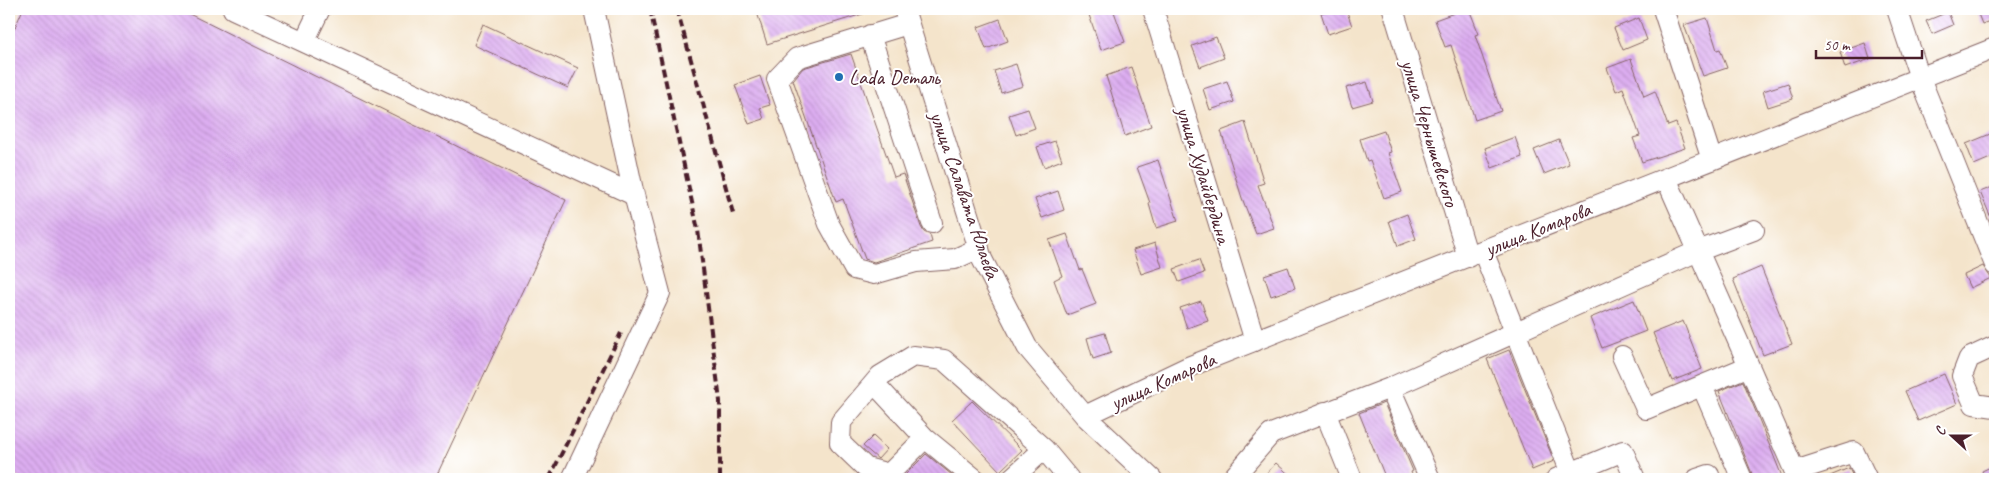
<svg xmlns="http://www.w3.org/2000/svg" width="2004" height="488" viewBox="0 0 2004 488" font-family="Caveat,sans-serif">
	<defs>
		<pattern id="building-back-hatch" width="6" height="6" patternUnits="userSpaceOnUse" patternTransform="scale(1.25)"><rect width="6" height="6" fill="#dcadf0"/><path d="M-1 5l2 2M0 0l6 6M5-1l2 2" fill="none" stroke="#be94ce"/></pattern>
	</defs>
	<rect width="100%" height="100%" fill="#fff"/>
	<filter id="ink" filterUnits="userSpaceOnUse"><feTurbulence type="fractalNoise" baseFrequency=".02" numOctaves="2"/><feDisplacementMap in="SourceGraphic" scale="10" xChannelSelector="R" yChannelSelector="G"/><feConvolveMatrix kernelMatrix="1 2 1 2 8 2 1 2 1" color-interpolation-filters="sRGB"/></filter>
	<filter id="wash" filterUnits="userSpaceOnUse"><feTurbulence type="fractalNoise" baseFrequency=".0096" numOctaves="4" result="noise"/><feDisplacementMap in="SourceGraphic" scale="20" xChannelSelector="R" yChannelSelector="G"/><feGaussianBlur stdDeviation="1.12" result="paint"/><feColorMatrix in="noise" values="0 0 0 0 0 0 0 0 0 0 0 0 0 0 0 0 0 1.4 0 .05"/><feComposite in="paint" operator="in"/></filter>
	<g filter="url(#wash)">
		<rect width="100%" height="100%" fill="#f4e4cb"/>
		<g id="blocks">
			<path fill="url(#building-back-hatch)" d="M23 9H179L566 200 435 479H21L9 473V41Z
				M756 9H871L872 11 767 44Z
				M1087 9H1113L1125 42 1101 50Z
				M1333 9H1346L1352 26 1328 34 1321 13Z
				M1465 9H1469L1479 34 1475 35 1501 111 1475 120 1451 45 1445 47 1435 20Z
				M1976 9H1995V19L1982 24Z
				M1948 12 1953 25 1932 34 1926 21Z
				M1639 18 1647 40 1623 50 1614 28Z
				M1707 18 1717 50 1720 49 1727 68 1703 76 1684 25Z
				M1000 19 1008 41 986 49 978 27Z
				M483 24 578 68 568 88 474 45Z
				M1216 37 1224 58 1200 67 1192 46Z
				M1865 43 1870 59 1845 68 1840 52Z
				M851 54 894 177 903 174 921 227 924 232 930 235 932 242 874 262 865 259 843 199 836 202 793 80 803 68Z
				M1631 59 1644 96 1655 91 1668 126 1676 123 1685 148 1642 162 1633 138 1640 136 1623 88 1616 91 1607 68Z
				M1016 64 1023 86 1001 93 994 71Z
				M1131 67 1151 126 1125 136 1106 76Z
				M760 76 770 105 760 108 764 119 749 124 735 85Z
				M1227 81 1234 102 1210 110 1203 89Z
				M1367 82 1373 101 1352 107 1346 88Z
				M1788 83 1793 99 1768 107 1763 91Z
				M1028 109 1035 128 1016 135 1009 115Z
				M1245 122 1264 183 1258 185 1274 228 1256 234 1242 198 1221 131Z
				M1384 131 1391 152 1388 153 1402 192 1384 198 1370 160 1367 161 1360 139Z
				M1995 132V156L1974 165 1966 144Z
				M1515 137 1522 157 1492 168 1485 148Z
				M1559 140 1569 164 1544 174 1534 150Z
				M1055 141 1062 160 1044 167 1037 147Z
				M1158 160 1178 221 1156 228 1149 204 1150 203 1137 167Z
				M1995 186V227L1980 192Z
				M1058 191 1064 210 1042 218 1035 199Z
				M1407 214 1416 239 1398 246 1389 221Z
				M1067 234 1080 270 1082 269 1096 304 1067 315 1054 280 1062 276 1049 240Z
				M1155 243 1162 267 1141 274 1133 250Z
				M1199 260 1204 273 1179 282 1174 269Z
				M1983 266 1991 278 1970 288 1964 275Z
				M1288 267 1295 288 1271 296 1264 275Z
				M1761 267 1792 344 1763 355 1733 279Z
				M1634 300 1646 331 1602 348 1590 318Z
				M1201 301 1208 321 1187 328 1180 308Z
				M1683 321 1702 369 1672 381 1653 333Z
				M1105 333 1111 353 1093 359 1087 338Z
				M1509 350 1554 461 1532 470 1487 359Z
				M1944 374 1957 404 1918 421 1905 391Z
				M1743 381 1756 412 1783 479H1754L1719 391Z
				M972 401 1022 450 1000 471 952 420Z
				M1384 403 1413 471 1411 472 1414 479H1386L1359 413Z
				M873 436 887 449 878 459 863 446Z
				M926 454 957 479H901Z
				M1276 463 1294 479H1261Z
				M1995 465V479H1985L1982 471Z
				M1849 468 1854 479H1823Z"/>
		</g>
	</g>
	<g filter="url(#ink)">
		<use href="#blocks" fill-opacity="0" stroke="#866463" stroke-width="1"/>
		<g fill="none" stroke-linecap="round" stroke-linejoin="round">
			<defs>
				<path id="minor" d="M233 9 304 42 320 9
					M904 9 982 259 1027 347 1085 416 1152 479
					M1153 9 1255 341
					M1393 9 1468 257
					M1663 9 1712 160
					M1897 9 1920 78 1995 265
					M908 24 797 58 777 79 829 224 854 269 874 274 916 262 955 259 979 248
					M870 35 932 223
					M304 42 634 195 594 9
					M1483 251 1571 473
					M1995 346 1969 358 1962 376 1974 404 1995 407
					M1622 356 1646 409 1749 366 1666 178
					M1749 366 1798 479
					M874 383 925 438 889 474 866 468 840 443 841 422 880 376 913 356 944 360 1044 449 1069 479
					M1702 386 1742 479
					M1390 388 1430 479
					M1325 412 1352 479
					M1085 416 1188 367 1995 48
					M925 438 975 479
					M1795 471 1854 452 1867 479
					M572 479 660 293 634 195
					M1011 479 1044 449
					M1232 479 1271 434 1390 388 1698 251 1754 230
					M1556 479 1623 451 1635 479
					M1697 479 1709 475"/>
			</defs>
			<use href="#minor" stroke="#866463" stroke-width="22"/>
			<use href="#minor" stroke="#fff" stroke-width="20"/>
			<path stroke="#4a1f2b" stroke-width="4" stroke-dasharray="8 4" stroke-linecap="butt" d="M650 9 698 230 720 401V479
				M677 9 734 217
				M549 479 621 333"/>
		</g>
	</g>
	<circle fill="#1f6fb2" stroke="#fff" stroke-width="2" cx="839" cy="77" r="5"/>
	<g text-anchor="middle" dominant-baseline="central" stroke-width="4" stroke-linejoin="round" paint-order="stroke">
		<g font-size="21" fill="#4a1f2b" stroke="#fff" text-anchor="start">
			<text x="849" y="77">Lada Dеталь</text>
		</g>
		<g font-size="21" fill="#4a1f2b" stroke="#fff">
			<text transform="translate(1430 133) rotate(73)">улица Чернышевского</text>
			<text transform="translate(1204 175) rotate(73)">улица Худайбердина</text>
			<text transform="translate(965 195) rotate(71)">улица Салавата Юлаева</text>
			<text transform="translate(1538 229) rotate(-22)">улица Комарова</text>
			<text transform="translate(1163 381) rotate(-24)">улица Комарова</text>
		</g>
	</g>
	<rect width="2004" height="488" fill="none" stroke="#fff" stroke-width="30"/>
	<g transform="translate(1952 436) rotate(291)" stroke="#ffffff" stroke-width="4" paint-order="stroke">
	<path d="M0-4L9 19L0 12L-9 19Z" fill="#4a1f2b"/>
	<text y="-8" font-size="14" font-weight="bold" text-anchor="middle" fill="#4a1f2b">С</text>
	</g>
	<path d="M1816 50v8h106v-8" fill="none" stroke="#4a1f2b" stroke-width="2.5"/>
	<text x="1824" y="50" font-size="15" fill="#4a1f2b" stroke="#ffffff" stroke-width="4" paint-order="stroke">50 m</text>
</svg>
